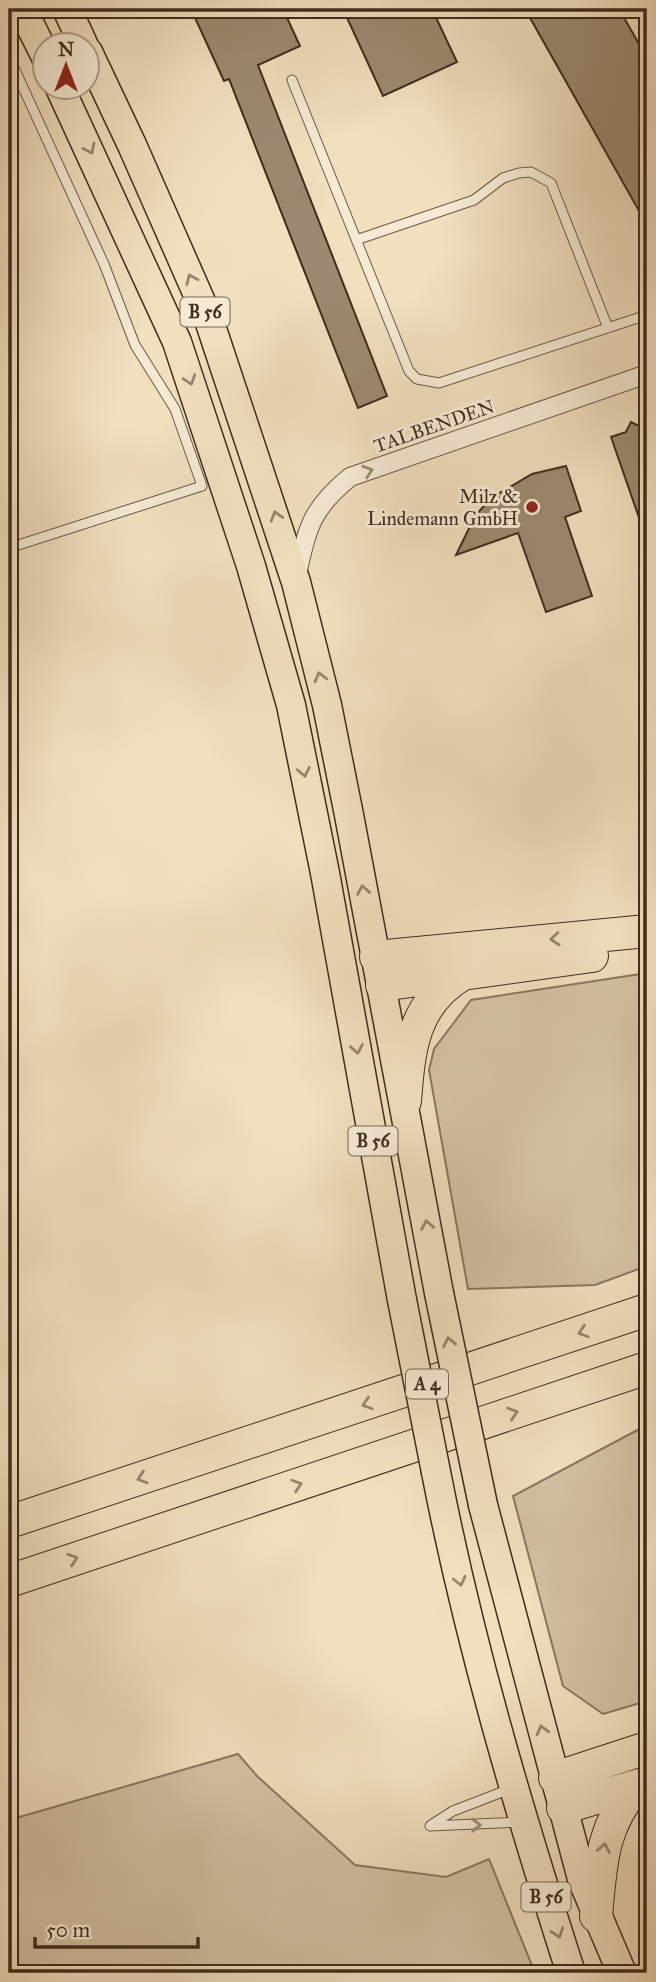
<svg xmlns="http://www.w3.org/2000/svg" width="656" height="1982" viewBox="0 0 656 1982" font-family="'IM FELL Great Primer',serif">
	<rect width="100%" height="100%" fill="#f1dfbe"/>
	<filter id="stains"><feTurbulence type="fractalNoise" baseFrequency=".00286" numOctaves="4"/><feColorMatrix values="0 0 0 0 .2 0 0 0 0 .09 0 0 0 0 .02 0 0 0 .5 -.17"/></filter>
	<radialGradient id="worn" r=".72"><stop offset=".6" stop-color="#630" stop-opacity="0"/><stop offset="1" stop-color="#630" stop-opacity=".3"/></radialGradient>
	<path fill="#d3c0a3" stroke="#8a7660" stroke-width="2" d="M647 973V1266L595 1285 468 1289 429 1070 434 1049 471 1000Z
		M647 1425V1701L603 1714 563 1686 513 1496Z
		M238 1754 257 1776 355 1865 446 1877 489 1859 535 1973H9V1820Z"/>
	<path fill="#9c8971" stroke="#402b1d" stroke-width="2" d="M191 9H283L300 46 258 65 387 396 358 408 229 79 224 81Z
		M343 9H432L457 62 383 96Z
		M525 9H619L647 58V225Z
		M631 422 647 430V531L644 532 611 437 626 432Z
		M566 466 581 511 565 517 592 596 546 612 518 533 456 555 475 516 491 498 532 474Z"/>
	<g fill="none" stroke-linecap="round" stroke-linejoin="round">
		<defs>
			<path id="lane" d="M9 57 104 264 135 345 175 409 202 486 9 548
				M292 80 409 371 417 379 439 383 647 315
				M356 240 474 200 503 178 519 173 531 172 551 183 608 328
				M431 1825 453 1811 510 1789
				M430 1826 519 1822"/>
			<path id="street" d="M296 578C308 528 309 511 350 477L647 374"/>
			<path id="primary" d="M22 9 46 57
				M67 9 84 46
				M88 52 132 145 209 320 296 582 327 705 349 815 439 1293
				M60 88 177 342 251 566 291 705 325 873 402 1300
				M436 1472C469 1642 518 1808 571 1973
				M483 1505 582 1879 622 1973"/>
			<path id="highway" d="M376 957 647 931
				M382 985 592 956
				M405 1101C409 1049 413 1004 461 975
				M9 1522 647 1310
				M9 1581 647 1368
				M555 1778 647 1748
				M563 1808 639 1785
				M596 1916C601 1864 601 1829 635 1787"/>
		</defs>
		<use href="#lane" stroke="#6c5845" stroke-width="11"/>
		<use href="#street" stroke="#6c5845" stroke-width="20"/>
		<use href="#primary" stroke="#402b1d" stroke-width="31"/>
		<use href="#highway" stroke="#402b1d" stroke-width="34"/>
		<use href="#lane" stroke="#f6ead5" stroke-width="9"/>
		<use href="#street" stroke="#f6ead5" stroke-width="18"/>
		<use href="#primary" stroke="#f1dfbe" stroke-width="28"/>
		<use href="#highway" stroke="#f1dfbe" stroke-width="32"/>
		<defs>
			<path id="primary-bridge" d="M439 1293 483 1505
				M402 1300 436 1472"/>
		</defs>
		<use href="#primary-bridge" stroke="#402b1d" stroke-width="31" stroke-linecap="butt"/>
		<use href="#primary-bridge" stroke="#f1dfbe" stroke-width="28"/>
	</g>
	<defs><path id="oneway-chevron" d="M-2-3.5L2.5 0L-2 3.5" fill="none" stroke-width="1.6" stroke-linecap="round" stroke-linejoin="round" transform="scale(1.75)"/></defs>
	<g stroke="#98856e">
		<use href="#oneway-chevron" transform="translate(90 149) rotate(64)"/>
		<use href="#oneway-chevron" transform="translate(191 279) rotate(-114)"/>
		<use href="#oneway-chevron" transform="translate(190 380) rotate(72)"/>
		<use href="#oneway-chevron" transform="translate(276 516) rotate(-107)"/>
		<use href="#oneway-chevron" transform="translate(320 677) rotate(-104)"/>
		<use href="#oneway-chevron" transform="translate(304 772) rotate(79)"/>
		<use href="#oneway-chevron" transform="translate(363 890) rotate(-100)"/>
		<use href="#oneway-chevron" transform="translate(555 939) rotate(175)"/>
		<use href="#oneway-chevron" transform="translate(357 1049) rotate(80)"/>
		<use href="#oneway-chevron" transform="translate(427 1225) rotate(-100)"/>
		<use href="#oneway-chevron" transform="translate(583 1332) rotate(162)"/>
		<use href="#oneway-chevron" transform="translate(449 1342) rotate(-102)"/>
		<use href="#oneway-chevron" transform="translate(367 1404) rotate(162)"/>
		<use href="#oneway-chevron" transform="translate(513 1413) rotate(-18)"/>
		<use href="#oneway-chevron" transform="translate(142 1478) rotate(162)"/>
		<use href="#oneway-chevron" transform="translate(297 1485) rotate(-18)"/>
		<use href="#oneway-chevron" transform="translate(73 1559) rotate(-18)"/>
		<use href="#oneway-chevron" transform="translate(460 1581) rotate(77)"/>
		<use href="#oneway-chevron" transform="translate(542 1730) rotate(-105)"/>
		<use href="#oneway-chevron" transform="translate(604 1848) rotate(-80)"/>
		<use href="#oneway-chevron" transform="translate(558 1933) rotate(72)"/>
	</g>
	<g stroke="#9b8a79">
		<use href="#oneway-chevron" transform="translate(368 471) rotate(-19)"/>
		<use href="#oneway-chevron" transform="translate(476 1825) rotate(-2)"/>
	</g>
	<circle fill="#8f2418" stroke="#f6ead5" stroke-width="2.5" cx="532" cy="507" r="7"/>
	<g text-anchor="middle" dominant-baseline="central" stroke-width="6" stroke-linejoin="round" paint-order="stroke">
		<g fill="#f6ead5" stroke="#776454" stroke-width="2">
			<rect x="180.5" y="297.5" width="49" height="29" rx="5"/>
			<rect x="348.5" y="1126.5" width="49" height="29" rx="5"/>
			<rect x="406" y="1369.5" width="42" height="29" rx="5"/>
			<rect x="521.5" y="1882.5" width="49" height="29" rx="5"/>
		</g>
		<g font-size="18" font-weight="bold" fill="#402b1d">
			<text x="205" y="312">B 56</text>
			<text x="373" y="1141">B 56</text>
			<text x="427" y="1384">A 4</text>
			<text x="546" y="1897">B 56</text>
		</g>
		<g font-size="19" fill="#402b1d" stroke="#f6ead5">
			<text transform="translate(434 426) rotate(-19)">TALBENDEN</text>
		</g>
		<g font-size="19" fill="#402b1d" stroke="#f6ead5" text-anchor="end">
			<text x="518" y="496">Milz &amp;<tspan x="518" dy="22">Lindemann GmbH</tspan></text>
		</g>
	</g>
	<rect width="656" height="1982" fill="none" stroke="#f1dfbe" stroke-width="35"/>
	<rect x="10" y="10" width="635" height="1961" fill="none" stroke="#402b1d" stroke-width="3.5"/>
	<rect x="18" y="18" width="621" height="1947" fill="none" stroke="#402b1d" stroke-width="2"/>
	<g transform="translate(66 66)"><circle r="33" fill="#f6ead5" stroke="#ad9e8b" stroke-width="2"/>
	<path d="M0-5L12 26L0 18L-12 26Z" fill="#8f2418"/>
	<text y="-10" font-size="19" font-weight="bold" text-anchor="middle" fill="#402b1d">N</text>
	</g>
	<path d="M35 1937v10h163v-10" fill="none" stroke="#402b1d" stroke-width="3.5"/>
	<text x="46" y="1937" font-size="21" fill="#402b1d" stroke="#f6ead5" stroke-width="5" paint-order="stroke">50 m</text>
	<rect width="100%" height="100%" filter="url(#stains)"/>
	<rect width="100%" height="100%" fill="url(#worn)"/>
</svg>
